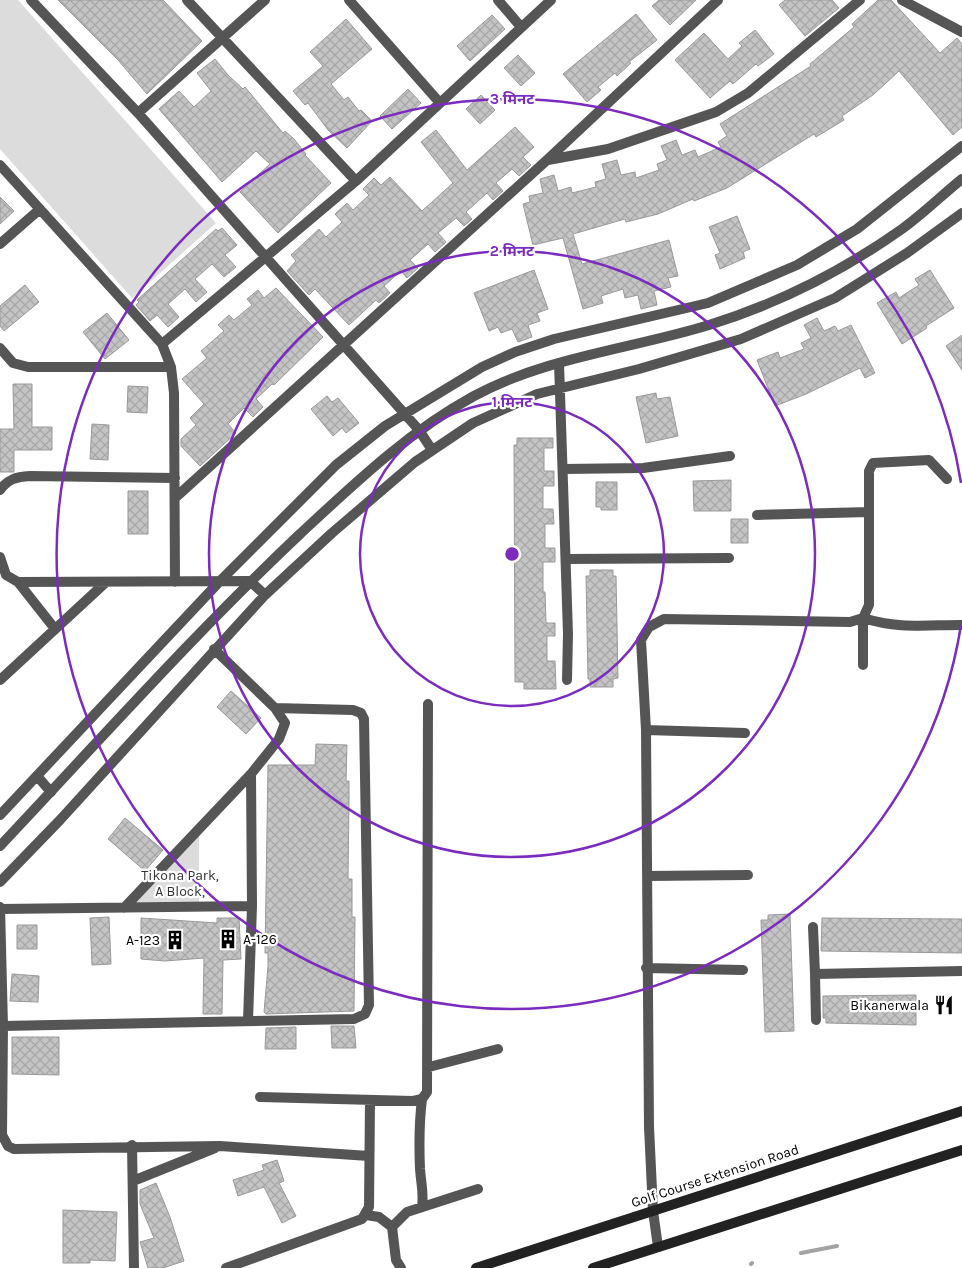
<svg xmlns="http://www.w3.org/2000/svg" width="962" height="1268" viewBox="0 0 962 1268" font-family="Karla,'Noto Sans Devanagari',sans-serif">
	<defs>
		<pattern id="building-cross-hatch" width="8" height="8" patternUnits="userSpaceOnUse" patternTransform="scale(1.25)"><rect width="8" height="8" fill="#c4c4c4"/><path d="M0 0l8 8M0 8l8-8" fill="none" stroke="#a7a7a7"/></pattern>
	</defs>
	<rect width="100%" height="100%" fill="#fff"/>
	<path fill="#dcdcdc" d="M0 0H18L216 223 132 298 0 149Z
		M199 834V902L132 904Z"/>
	<g fill="none" stroke-linecap="round" stroke-linejoin="round">
		<path stroke="#a3a3a3" stroke-width="4" d="M801 1253 837 1246
			M751 1264 752 1263"/>
	</g>
	<path fill="url(#building-cross-hatch)" stroke="#999" d="M58 0H163L202 41 147 94 118 60Z
		M659 0H696L670 25 652 6Z
		M785 0H832L839 8 805 36 779 5Z
		M878 0H891L940 53 957 38 962 44V127L953 135 899 71 873 95 842 116 844 120 816 137 814 134 727 188 694 201 693 199 658 214 626 222 625 219 573 234 582 264 669 240 678 276 668 278 671 287 654 291 657 305 641 309 638 295 625 298 623 289 601 296 603 303 583 309 563 238 533 245 523 204 530 202 529 196 543 193 540 179 554 175 558 191 571 187 572 193 596 187 595 182 606 179 602 164 617 160 621 175 635 172 636 178 659 170 657 164 667 160 661 146 676 140 682 155 695 150 698 157 721 147 718 142 727 136 720 124 811 66 810 64 854 27 852 24Z
		M636 14 657 40 629 62 631 63 617 76 615 73 598 87 601 90 587 102 563 74Z
		M492 15 505 29 470 61 457 46Z
		M346 19 372 49 331 84 344 100 348 97 359 111 361 110 372 121 347 148 328 130 308 103 305 105 293 91 323 66 310 52Z
		M755 30 774 54 758 66 756 64 733 84 730 81 710 98 675 60 704 33 728 59 742 46 739 43Z
		M518 55 535 73 521 86 504 68Z
		M215 59 228 75 243 89 245 87 283 133 285 131 294 139 306 154 305 155 331 183 278 233 240 192 270 164 256 151 222 182 159 109 179 91 194 107 211 91 197 73Z
		M408 89 421 103 392 129 380 116Z
		M481 95 495 110 480 124 466 109Z
		M515 127 534 147 523 157 531 165 519 176 512 169 496 183 503 191 493 200 487 193 466 212 472 219 464 226 456 218 438 233 446 242 435 252 428 244 410 260 418 268 407 278 401 271 384 286 390 293 379 303 376 300 349 325 315 289 309 295 287 271 296 261 291 255 319 229 326 237 342 222 335 214 347 203 353 210 369 195 363 189 374 178 381 185 390 177 422 211 453 183 421 142 436 130 467 170Z
		M0 197 14 211 0 224Z
		M737 216 750 249 743 252 745 258 720 269 715 255 720 253 709 227Z
		M222 228 237 245 225 255 236 267 224 277 212 264 195 279 207 292 196 302 185 289 168 304 179 317 168 327 157 315 150 321 136 305 139 302 137 300 216 229 218 231Z
		M534 270 548 309 537 313 540 321 528 325 532 337 518 342 512 329 501 333 498 327 489 331 474 293Z
		M930 270 954 308 926 326 927 328 902 344 877 303 896 292 899 298 919 285 915 279Z
		M25 285 39 302 4 331 0 326V306Z
		M276 288 323 337 274 385 272 384 256 399 263 407 253 417 244 408 228 424 236 433 200 466 181 446V439L196 425 190 418 204 404 182 379 207 358 201 351 224 331 218 325 229 315 234 320 252 305 247 299 258 290 264 298Z
		M107 313 129 340 105 359 83 332Z
		M817 318 824 331 835 326 838 331 851 325 875 373 865 378 860 368 806 394 775 406 757 360 778 352 780 358 804 349 801 343 811 338 804 325Z
		M962 335V370L946 346Z
		M13 384H32V427H52V450H14V472H0V429H14Z
		M128 386 148 387 147 413 127 412Z
		M656 393 657 399 670 397 678 436 646 443 636 397Z
		M327 396 332 402 338 398 359 423 346 433 342 428 333 436 311 409Z
		M92 424 109 425 108 460 90 459Z
		M517 438H553V448H544V471H554V486H543V509H553L554 524H545V548H555V562H543V592H545L546 623H555V636H547V661H555L556 689H524V682H515L514 445H517Z
		M731 480V511H694L693 481Z
		M596 482H617V510H601V507H596Z
		M128 491H148V534H128Z
		M731 519H748V543H731Z
		M590 570H613V576H616L618 678 613 679V687H590V679H588L586 576H590Z
		M231 691 261 718 246 734 217 707Z
		M316 744 347 745 346 781H349V799L348 879H352V917H355L354 1011 266 1014 264 1012 268 966V953H265L268 765H315Z
		M125 818 163 850 145 871 108 839Z
		M790 914 794 1031 765 1032 761 920H768V915Z
		M109 917 111 964 92 965 90 918Z
		M141 918 217 923V918H239L241 959 223 960 222 1014H203L204 958 165 961 141 959Z
		M822 918 962 919V953L821 951Z
		M17 925H37V949H17Z
		M12 974 39 976 38 1002 10 1001Z
		M916 995V1025L826 1023V1018H823V996Z
		M331 1026H354L356 1048H332Z
		M296 1027V1049H265L266 1028Z
		M12 1037H59V1075L12 1074Z
		M277 1160 284 1181 279 1183 296 1216 282 1223 264 1187 238 1196 233 1180 264 1170 262 1165Z
		M156 1183 170 1217 184 1261 163 1268H148L140 1242 154 1238 140 1204V1190Z
		M63 1210 117 1212 115 1261 90 1260V1263H63Z"/>
	<g fill="none" stroke-linecap="round" stroke-linejoin="round">
		<path stroke="#555" stroke-width="10" d="M31 0 138 113 419 430 432 450
			M187 0 356 181
			M349 0 440 103
			M498 0 521 27
			M138 113 265 0
			M548 160 608 149 716 112 748 93 860 0
			M0 165 162 344 171 367 174 393 175 582
			M0 244 40 209
			M162 344 356 181 551 0
			M0 348 13 363 28 367H171
			M559 363 568 634 567 680
			M563 469 643 468 730 456
			M0 490C8 479 16 477 30 476L175 478
			M175 498 547 160 718 0
			M757 515 869 512
			M0 557 6 575 18 582 250 581 265 595 332 533 415 462 473 423 537 394 639 369 741 339 835 298 907 253 962 213
			M566 559 729 558
			M18 582 55 629
			M214 649 275 708
			M863 665V618C898 629 926 625 962 625
			M0 680 105 583
			M646 730 745 733
			M37 776 51 792
			M0 815 220 581 336 465 385 426 482 367 515 352 554 339 708 303 797 265 857 229 962 146
			M647 876 748 875
			M0 882 60 820 265 595
			M0 907 3 1026 2 1135 8 1146 14 1149 220 1146 369 1156
			M0 909 252 906
			M813 927 815 974 962 971
			M646 968 743 970
			M815 974 816 1020
			M248 1021 252 906 251 774
			M3 1026 354 1019 365 1014 369 1005 364 719 361 713 353 710 275 708 285 723 279 739 251 774 124 908
			M429 1067 498 1049
			M260 1097 413 1101 422 1099 427 1092 428 704
			M132 1145 134 1268
			M133 1181 215 1148
			M422 1207C424 1192 421 1184 420 1169 419 1145 419 1123 422 1099
			M366 1215 379 1217 392 1227 396 1260 401 1268
			M392 1227 407 1212 478 1189
			M658 1247 653 1211 649 1127 646 730 641 640 649 627 664 619 850 622 863 618 869 605V471L873 463 929 460 947 479
			M226 1268 362 1219 369 1207 370 1101"/>
		<path stroke="#555" stroke-width="10" d="M902 0 962 32
			M0 846C99 741 195 633 300 534 355 483 408 432 474 396 546 357 631 349 709 325 777 304 844 270 902 229 923 214 942 195 962 179"/>
		<path stroke="#222" stroke-width="10" d="M476 1268 962 1111
			M593 1268 962 1150"/>
	</g>
	<g fill="none" stroke="#7b2cbf" stroke-width="2.5">
		<circle cx="512" cy="554" r="152"/>
		<circle cx="512" cy="554" r="303"/>
		<path d="M961 625A455 455 0 1 1 961 483"/>
	</g>
	<defs>
		<symbol id="building-bare" viewBox="-9 -9 18 18"><path d="M-4-6H4V6H1V3H-1V6H-4ZM-2.5-4.3h1.7v1.8h-1.7ZM.8-4.3h1.7v1.8H.8ZM-2.5-1h1.7V.8h-1.7ZM.8-1h1.7V.8H.8Z" fill="#000" stroke="#fff" stroke-width="2.5" paint-order="stroke"/></symbol>
		<symbol id="restaurant-bare" viewBox="-9 -9 18 18"><path d="M-5-6h1v4h1v-4h1v4h1v-4h1v5L-1.5 .5V6h-2V.5L-5-1ZM5-6V6H3V1.5H1.5Q1.5-4 5-6Z" fill="#000" stroke="#fff" stroke-width="2.5" paint-order="stroke"/></symbol>
	</defs>
	<g fill-rule="evenodd">
		<use href="#building-bare" x="214" y="925" width="28" height="28"/>
		<use href="#building-bare" x="161" y="926" width="28" height="28"/>
		<use href="#restaurant-bare" x="930" y="991" width="28" height="28"/>
	</g>
	<g text-anchor="middle" dominant-baseline="central" stroke-width="4.5" stroke-linejoin="round" paint-order="stroke">
		<g font-size="14" fill="#333" stroke="#fff">
			<text x="180" y="875">Tikona Park,<tspan x="180" dy="16">A Block,</tspan></text>
		</g>
		<g font-size="14" fill="#000" stroke="#fff" text-anchor="end">
			<text x="243" y="939" text-anchor="start">A-126</text>
			<text x="160" y="940">A-123</text>
			<text x="929" y="1005">Bikanerwala</text>
		</g>
		<g font-size="14" fill="#000" stroke="#fff">
			<text transform="translate(715 1176) rotate(-18)">Golf Course Extension Road</text>
		</g>
	</g>
	<circle cx="512" cy="554" r="8" fill="#7b2cbf" stroke="#fff" stroke-width="2.5"/>
	<g font-size="15" text-anchor="middle" font-weight="bold" fill="#7b2cbf" stroke="#fff" stroke-width="4.5" stroke-linejoin="round" paint-order="stroke">
		<text x="512" y="104">3 मिनट</text>
		<text x="512" y="256">2 मिनट</text>
		<text x="512" y="407">1 मिनट</text>
	</g>
</svg>
